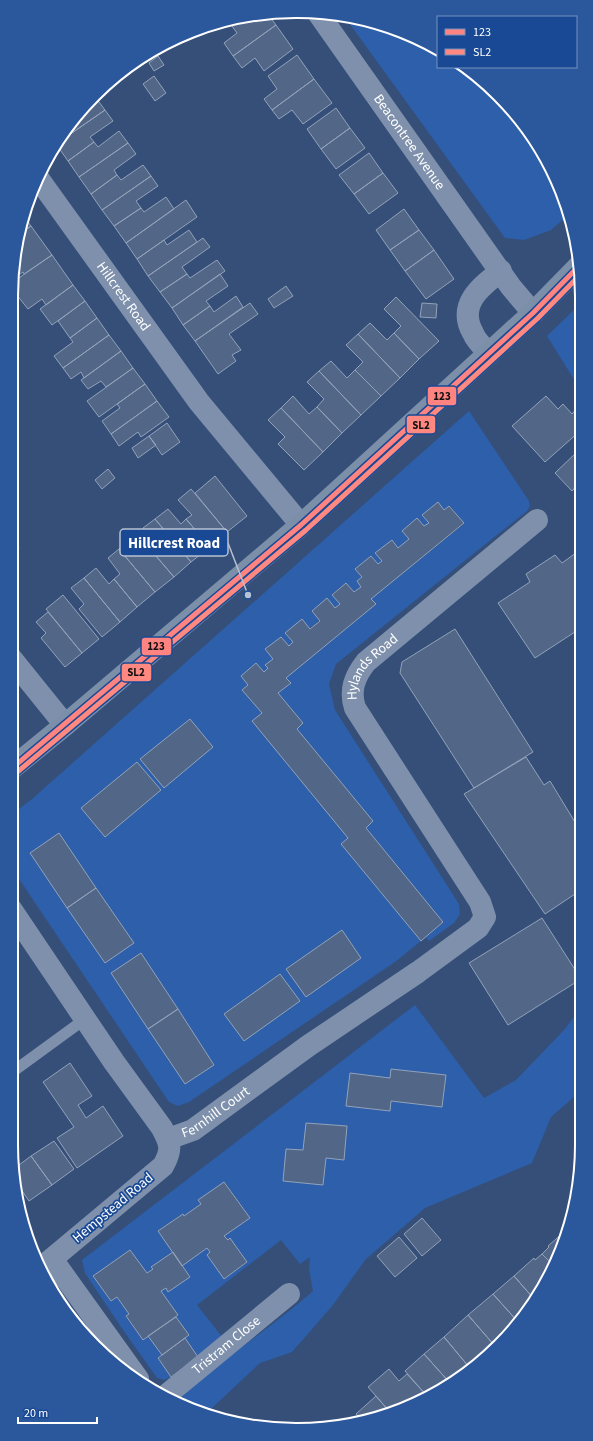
<svg xmlns="http://www.w3.org/2000/svg" width="593" height="1441" viewBox="0 0 593 1441" font-family="'Source Sans 3',sans-serif">
	<rect width="100%" height="100%" fill="#354f79"/>
	<path fill="#2d5fab" d="M344 16 388 26 438 51V67H464L511 108 553 170 567 216 551 230 524 240 505 238Z
		M580 304V389L547 336Z
		M469 411 529 501 530 506 527 511 336 664 329 684 335 710 459 904 460 914 454 923 429 941 426 937 443 922 366 828 373 821 297 729 303 723 278 693 291 683 286 678 375 605 371 599 464 524 450 506 444 510 438 502 422 515 429 523 424 526 417 518 402 531 409 539 398 548 392 540 376 553 382 561 378 564 371 556 355 569 362 577 357 581 361 587 354 592 346 583 332 594 340 604 335 608 327 599C317 629 317 627 285 633L293 642 289 646 281 637 265 649 273 659 266 665 268 668 264 672 256 663 241 676 248 685 242 690 262 713 348 838 341 844 421 941 395 962 189 1102 178 1106 169 1102 11 867V815L32 799Z
		M415 1005 484 1098 516 1080 565 1029 582 1006V1090L551 1117 532 1163 425 1208 365 1260 333 1305 292 1352 260 1363 211 1409 202 1414 177 1402C218 1361 269 1330 313 1291L309 1269 310 1257 300 1264 281 1240 197 1305 223 1338 198 1357 185 1338 189 1335 176 1317 178 1315 161 1291 166 1288 169 1291 190 1277 182 1266 207 1248 210 1252 207 1255 224 1279 247 1263 230 1239 228 1240 224 1236 250 1218 225 1182 201 1204 184 1216 182 1214 158 1231 173 1252 151 1267 153 1269 147 1273 130 1250 93 1276 111 1301 117 1297 129 1314 126 1317 143 1340 148 1336 162 1355 158 1358 171 1377 164 1380 157 1378 121 1327 85 1273 82 1260Z"/>
	<path fill="#526788" stroke="#92a2b9" d="M267 13 276 25 233 56 224 43 237 33 229 22 232 19Z
		M276 25 293 49 264 71 255 58 242 68 233 56Z
		M297 55 314 79 272 110 264 99 277 89 268 76Z
		M158 56 164 65 154 71 149 63Z
		M154 76 166 93 155 101 143 84Z
		M314 79 332 103 303 124 292 110 279 119 272 110Z
		M96 98 105 110 56 144 82 108Z
		M336 108 350 128 321 149 307 129Z
		M105 110 113 121 90 137 94 142 68 161 56 144Z
		M350 128 365 148 336 169 321 149Z
		M119 131 128 143 79 177 68 161 94 142 98 147Z
		M128 143 136 154 114 170 117 175 91 194 79 177Z
		M369 153 383 173 354 194 339 175Z
		M143 165 151 176 102 210 91 194 117 175 121 180Z
		M383 173 398 193 369 214 354 194Z
		M151 176 158 186 136 201 141 208 114 226 102 210Z
		M166 197 174 209 126 243 114 226 141 208 144 212Z
		M186 200 197 217 137 259 126 243Z
		M404 209 419 230 390 250 376 230Z
		M24 217 31 226 21 233Z
		M31 226 52 255 24 274 23 272 14 278 21 233Z
		M189 230 197 242 148 276 137 259 164 240 167 245Z
		M419 230 434 250 405 271 390 250Z
		M203 238 210 247 182 267 187 274 160 292 148 276Z
		M434 250 454 279 426 299 405 271Z
		M52 255 73 285 46 305 42 299 28 309 12 289 13 282Z
		M217 260 225 271 172 308 160 292 187 274 190 278Z
		M220 274 228 286 206 301 210 306 183 325 172 308Z
		M73 285 85 301 52 325 40 309Z
		M286 286 293 296 274 308 268 299Z
		M236 296 243 307 195 341 183 325 210 306 214 312Z
		M396 297 439 341 419 359 394 333 401 326 384 309Z
		M85 301 97 318 70 338 58 321Z
		M250 303 258 314 229 334 241 350 232 355 236 361 218 374 195 341Z
		M422 303 437 304 436 318 420 317Z
		M97 318 109 335 63 368 54 356 73 342 70 338Z
		M370 323 387 340 394 333 419 359 400 378 358 334Z
		M358 334 400 378 381 396 355 370 363 362 346 345Z
		M109 335 121 351 84 378 81 372 71 379 63 368Z
		M121 351 133 368 106 387 101 381 88 389 81 380Z
		M331 361 347 378 355 370 381 396 361 415 319 371Z
		M133 368 145 384 99 417 87 401Z
		M319 371 361 415 342 433 317 407 324 399 307 382Z
		M145 384 157 401 111 434 102 421 120 408 117 404Z
		M293 396 309 414 317 407 342 433 323 452 281 408Z
		M546 396 558 409 563 404 572 414 578 407 580 409V431L545 462 512 426Z
		M157 401 169 417 141 437 138 432 119 446 111 434Z
		M11 405 17 414 11 419Z
		M281 408 323 452 304 470 278 444 285 437 268 420Z
		M167 423 180 442 162 455 149 436Z
		M149 436 156 445 138 458 132 448Z
		M578 451 580 453V482L572 491 555 473Z
		M108 469 115 478 102 489 95 480Z
		M215 476 247 516 227 532 195 493Z
		M191 489 227 532 210 547 186 519 192 515 178 500Z
		M438 502 444 510 449 506 464 523 371 599 376 604 286 678 291 683 278 693 303 723 297 729 373 821 366 828 443 922 421 941 341 844 348 838 252 721 262 713 242 690 248 685 241 676 256 663 264 672 268 668 265 665 273 659 265 649 281 637 289 646 293 642 285 633 302 619 310 629 320 621 312 611 327 598 335 608 340 604 332 595 346 583 354 592 361 587 357 581 362 577 355 569 371 556 378 564 382 561 375 553 392 540 398 548 409 539 402 531 417 518 424 526 429 523 422 515Z
		M168 509 181 524 186 519 210 547 191 562 155 519Z
		M155 519 191 562 174 577 150 549 156 544 143 528Z
		M132 538 145 554 150 549 174 577 155 592 119 549Z
		M13 540 19 549 11 555V541Z
		M119 549 155 592 137 607 114 579 120 574 108 558Z
		M580 550 581 628 535 658 498 603 530 582 526 574 555 555 562 563Z
		M96 568 109 584 114 579 137 607 120 622 84 578Z
		M84 578 120 622 102 637 79 609 84 604 71 588Z
		M63 595 99 639 82 653 46 609Z
		M48 612 82 653 65 667 41 638 46 633 36 622Z
		M455 629 533 752 474 788 400 673 402 662Z
		M190 719 213 747 164 788 140 759Z
		M526 757 544 785 550 781 581 832V890L545 914 464 794Z
		M137 762 161 790 105 837 81 808Z
		M59 833 96 888 67 908 30 853Z
		M96 888 134 943 105 963 67 908Z
		M542 918 581 979 508 1025 469 963Z
		M342 930 361 958 306 997 286 969Z
		M141 953 178 1009 148 1029 111 973Z
		M280 974 300 1001 244 1041 224 1014Z
		M178 1009 214 1065 185 1084 148 1029Z
		M70 1063 92 1096 78 1105 86 1118 103 1106 123 1136 77 1168 57 1138 74 1127 43 1082Z
		M391 1069 446 1075 442 1107 391 1101 390 1111 346 1106 350 1073 390 1078Z
		M306 1123 347 1126 344 1160 326 1158 323 1185 283 1181 286 1149 303 1150Z
		M54 1141 74 1169 52 1185 31 1156Z
		M31 1156 52 1185 29 1201 18 1185 15 1168Z
		M224 1182 250 1218 224 1236 228 1240 230 1238 247 1262 224 1279 207 1255 210 1252 207 1248 182 1266 158 1231 183 1214 184 1216 201 1204 198 1200Z
		M422 1218 441 1240 422 1256 404 1234Z
		M564 1232 567 1236 552 1264 542 1254 549 1247 548 1246Z
		M399 1237 417 1258 395 1277 377 1256Z
		M130 1250 147 1273 153 1269 151 1267 173 1252 190 1277 168 1292 166 1288 161 1291 178 1315 143 1340 126 1316 129 1314 117 1297 111 1301 93 1276Z
		M542 1254 552 1264 534 1299 514 1276 534 1258 535 1260Z
		M514 1276 534 1299 519 1323 493 1294Z
		M493 1294 519 1323 494 1345 468 1315Z
		M468 1315 494 1345 469 1367 444 1337Z
		M176 1317 189 1335 162 1355 148 1336Z
		M444 1337 469 1367 450 1383 424 1354Z
		M185 1338 198 1357 171 1377 158 1358Z
		M424 1354 450 1383 439 1392 427 1396 405 1371Z
		M389 1369 399 1381 407 1374 427 1396 389 1411 368 1387Z
		M376 1396 389 1411 353 1424 351 1423 358 1416 356 1414Z"/>
	<g fill="none" stroke-linecap="round" stroke-linejoin="round">
		<path stroke="#7e90ab" stroke-width="11" d="M11 1073 85 1019"/>
		<g stroke="#7e90ab" stroke-width="22">
			<path id="s1" d="M318 13 511 287 533 313"/>
			<path id="s2" d="M38 178 199 402 301 525"/>
			<path d="M489 353C483 347 476 341 473 333 457 305 480 287 501 271"/>
			<path d="M11 658 65 725"/>
			<path d="M11 909 114 1062 162 1128C171 1145 172 1150 163 1166L41 1268"/>
			<path id="s3" d="M168 1139 193 1130 308 1046 418 972 478 928 485 917 480 902 355 708C349 690 355 676 366 662L537 520"/>
			<path d="M52 1259 138 1379"/>
			<path id="s4" d="M164 1397 289 1294"/>
		</g>
		<path stroke="#7c8fa9" stroke-width="22" d="M11 769 65 725 301 525 533 313 580 265"/>
		<defs>
			<path id="bus-1" d="M11 769 301 525 533 313 580 265"/>
			<path id="bus-2" d="M15 774 306 530 538 318 580 275"/>
		</defs>
		<use href="#bus-1" stroke="#194995" stroke-width="8"/>
		<use href="#bus-2" stroke="#194995" stroke-width="8"/>
		<use href="#bus-1" stroke="#ff8380" stroke-width="5"/>
		<use href="#bus-2" stroke="#ff8980" stroke-width="5"/>
	</g>
	<g text-anchor="middle" dominant-baseline="central" stroke-width="3.5" stroke-linejoin="round" paint-order="stroke">
		<g font-size="14" fill="#fff" stroke="#194995">
			<text stroke="none"><textPath href="#s1" startOffset="158">Beacontree Avenue</textPath></text>
			<text stroke="none"><textPath href="#s2" startOffset="146">Hillcrest Road</textPath></text>
			<text stroke="none"><textPath href="#s3" startOffset="684">Hylands Road</textPath></text>
			<text stroke="none"><textPath href="#s3" startOffset="55">Fernhill Court</textPath></text>
			<text transform="translate(113 1208) rotate(-40)">Hempstead Road</text>
			<text stroke="none"><textPath href="#s4" startOffset="81">Tristram Close</textPath></text>
		</g>
	</g>
	<path d="M0 0H593V1441H0ZM296 18H297A278 278 0 0 1 575 296V1145A278 278 0 0 1 297 1423H296A278 278 0 0 1 18 1145V296A278 278 0 0 1 296 18Z" fill="#2b589d" fill-rule="evenodd"/>
	<path fill="none" stroke="#fff" stroke-width="2" d="M296 18H297A278 278 0 0 1 575 296V1145A278 278 0 0 1 297 1423H296A278 278 0 0 1 18 1145V296A278 278 0 0 1 296 18Z"/>
	<path fill="none" stroke="#b8c1d0" stroke-width="1.5" d="M248 595L228 543"/>
	<circle fill="#b8c1d0" stroke="#194995" stroke-width="1.5" cx="248" cy="595" r="4"/>
	<rect fill="#194995" stroke="#b8c1d0" stroke-width="1.5" x="120" y="529" width="108" height="27" rx="4"/>
	<g font-size="15" text-anchor="middle" font-weight="bold" fill="#fff">
		<text x="174" y="548">Hillcrest Road</text>
	</g>
	<g stroke="#194995" stroke-width="1.5">
		<rect x="427" y="386" width="30" height="20" rx="4" fill="#ff8380"/>
		<rect x="406" y="415" width="30" height="19" rx="4" fill="#ff8980"/>
		<rect x="141" y="637" width="31" height="19" rx="4" fill="#ff8380"/>
		<rect x="121" y="663" width="31" height="19" rx="4" fill="#ff8980"/>
	</g>
	<g font-size="11" text-anchor="middle" font-weight="bold" fill="#111">
		<text x="442" y="400">123</text>
		<text x="421" y="429">SL2</text>
		<text x="156" y="650">123</text>
		<text x="136" y="676">SL2</text>
	</g>
	<rect x="437" y="16" width="140" height="52" fill="#194995" stroke="#7592bf"/>
	<rect x="445" y="29" width="20" height="6" fill="#ff8380" stroke="#7592bf"/>
	<text x="473" y="36" font-size="12" fill="#ffffff">123</text>
	<rect x="445" y="49" width="20" height="6" fill="#ff8980" stroke="#7592bf"/>
	<text x="473" y="56" font-size="12" fill="#ffffff">SL2</text>
	<path d="M18 1417v6h79v-6" fill="none" stroke="#ffffff" stroke-width="2"/>
	<text x="24" y="1417" font-size="12" fill="#ffffff" stroke="#194995" stroke-width="3" paint-order="stroke">20 m</text>
</svg>
